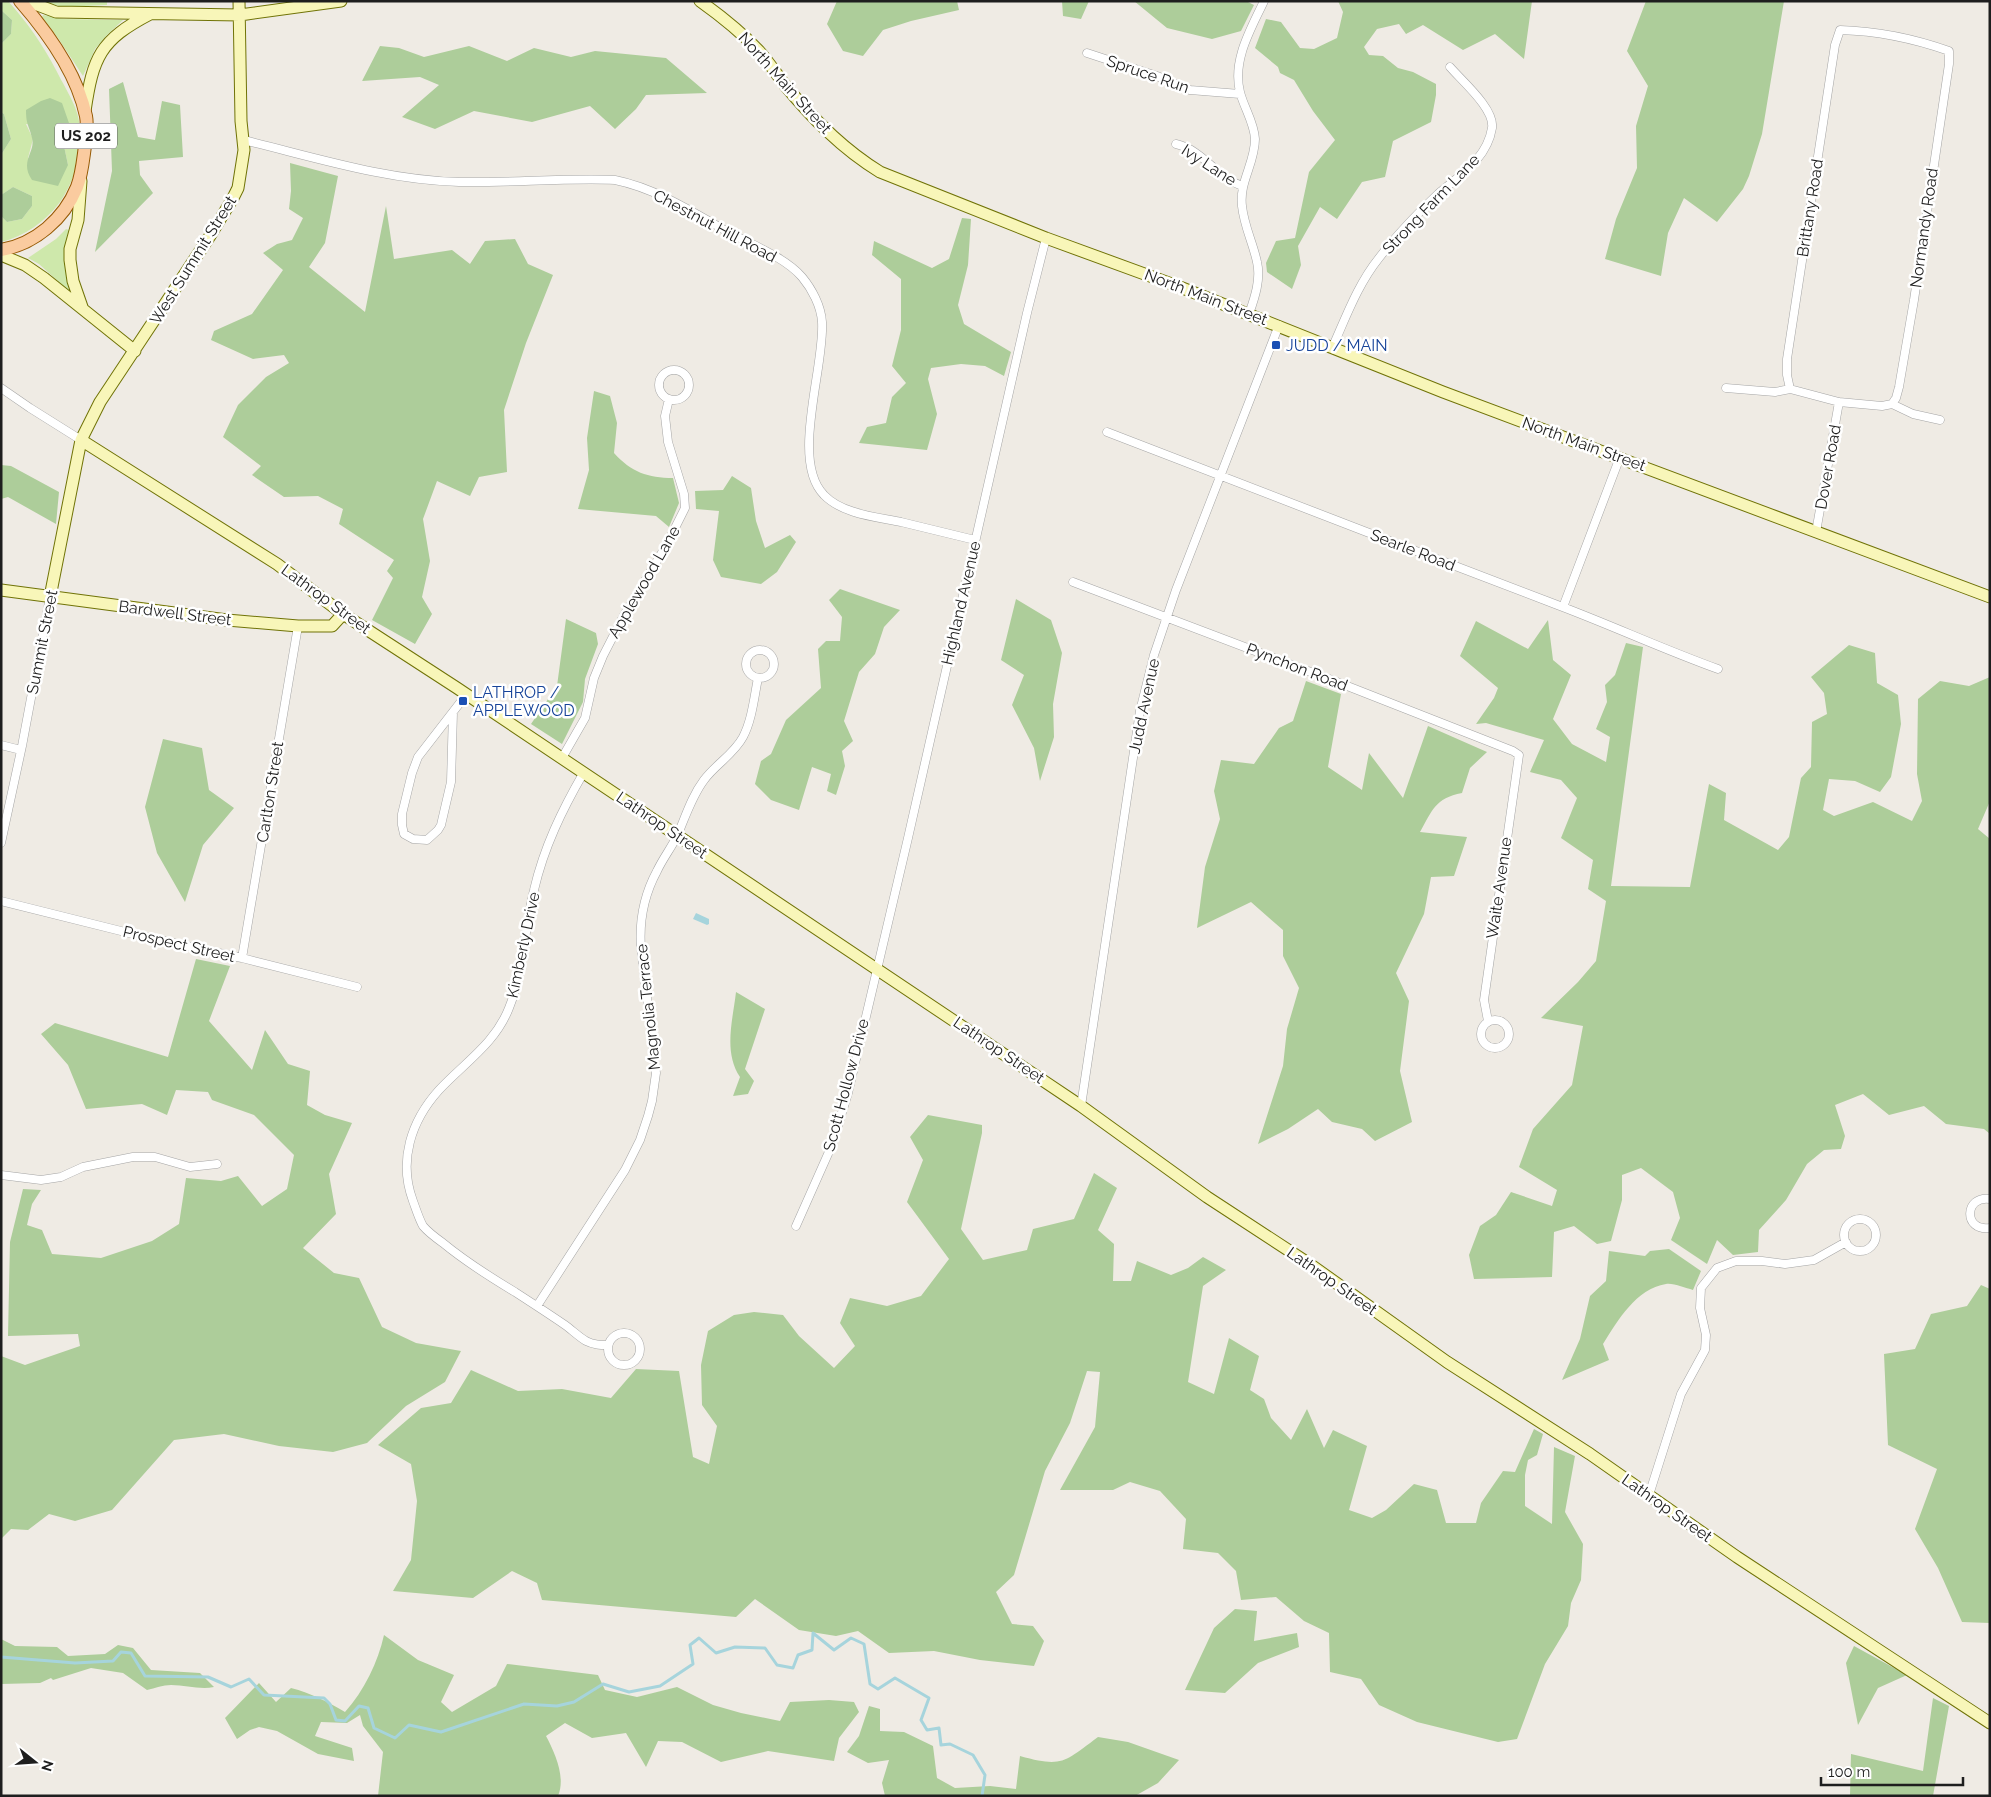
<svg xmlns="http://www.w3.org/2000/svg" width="1991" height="1797" viewBox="0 0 1991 1797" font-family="Raleway,sans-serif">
	<rect width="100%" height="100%" fill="#efebe4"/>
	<path fill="#cee8ab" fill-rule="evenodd" d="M1 1H8C27 22 43 45 56 70 62 82 70 95 75 107 87 137 78 176 60 202 45 222 25 236 1 242V216L7 222 22 219 32 206V196L13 187 1 195V155L11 139 4 114 1 112V44L11 34 12 20 1 10ZM26 124 70 126 64 146 68 165 28 158 33 139Z
		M40 1H107V5L63 7Z
		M43 15 64 19 123 20 106 36 95 49 83 76 58 38 42 17Z
		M66 229 69 230C64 257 65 264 71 291L70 292 39 264 28 258 56 239Z"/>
	<path fill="#adcd9a" d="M837 1H957L959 10 911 21 883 30 863 56 843 51 827 24Z
		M1062 1H1089L1081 19 1063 16Z
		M1134 1H1246L1254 5 1241 31 1212 39 1167 28Z
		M1338 1H1532L1524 59 1495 34 1463 50 1423 25 1406 34 1399 24 1377 29 1364 47 1369 55 1383 56 1398 68 1413 72 1436 84V95L1431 122 1393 141 1385 177 1362 182 1337 219 1320 207 1298 246 1301 265 1292 289 1267 272 1266 263 1276 241 1295 238 1309 172 1335 140 1313 111 1294 80 1280 73 1278 67 1255 48 1266 19 1281 22 1300 48 1314 49 1337 38 1343 12Z
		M1646 1H1784L1762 134 1749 176 1743 189 1717 222 1684 198 1668 233 1661 276 1605 259 1616 219 1637 168 1636 126 1648 86 1627 51Z
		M1 10 12 20 11 34 1 44Z
		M380 46 399 48 424 57 469 46 507 61 534 48 571 57 595 51 666 58 707 93 646 95 636 109 615 129 590 106 532 122 474 111 435 129 402 117 439 85 420 77 362 81Z
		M123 82 138 137 155 140 162 101 180 105 183 157 139 161 140 175 153 193 95 252 112 171 109 89Z
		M50 98 62 103 70 126 64 146 68 165 58 186 32 180C19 161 36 152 32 138 29 125 26 125 26 110L41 101Z
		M1 112 4 114 11 139 1 155Z
		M290 163 338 176 325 243 309 267 365 312 386 206 394 259 452 250 470 264 485 241 515 239 528 264 553 275 526 343 504 410 507 472 479 477 470 496 437 481 423 519 430 561 422 597 432 614 415 644 372 620 393 578 387 571 394 560 339 524 343 509 318 496 284 497 252 475 261 466 223 437 238 405 266 377 289 363 284 355 253 359 211 340 214 331 252 314 283 270 263 253 277 244 292 240 303 218 289 209 291 191Z
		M13 187 32 196V206L22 219 7 222 1 216V195Z
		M962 218 971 219 968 265 958 305 964 324 1011 352 1004 376 985 366 961 364 931 368 928 379 937 414 927 450 859 443 867 427 886 423 892 397 906 383 892 366 901 330V279L872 255 874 241 932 268 949 259Z
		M594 391 610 396 617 423 614 453C631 472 648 478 673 478L679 503 669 527 656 516 578 509 589 470 587 438Z
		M1 465 11 466 59 492 56 524 8 497 1 499Z
		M732 476 751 488 756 521 765 548 790 535 796 542 777 572 761 584 721 577 713 560 719 511 696 509 695 491 723 490Z
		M840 589 900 610 884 627 875 654 859 672 844 721 853 741 842 751 845 766 836 795 827 791 831 774 812 767 799 810 771 800 755 784 761 761 771 754 786 720 821 688 818 649 826 641H840L842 617 829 600Z
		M1016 599 1051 620 1062 653 1053 704 1054 737 1040 781 1034 748 1012 705 1024 675 1001 660Z
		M566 619 596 633 598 644 585 679 583 702 562 744 531 724 557 686Z
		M1548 620 1553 660 1571 675 1553 719 1572 744 1606 762 1610 737 1596 729 1607 702 1605 685 1615 675 1626 643 1643 647 1611 886 1690 887 1709 784 1726 793 1724 820 1778 850 1789 837 1801 778 1811 767 1812 722 1827 714 1824 693 1811 677 1849 645 1875 653 1877 683 1898 695 1901 724 1891 777 1880 792 1855 781 1829 779 1823 810 1834 816 1873 802 1912 821 1922 801 1917 774 1918 699 1940 681 1969 686 1990 677V801L1978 829 1990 839V1134L1984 1129 1946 1124 1924 1106 1889 1115 1863 1094 1835 1105 1845 1136 1841 1149 1824 1150 1807 1164 1786 1200 1759 1230 1758 1252 1733 1255 1717 1240 1707 1264 1671 1240 1680 1218 1673 1192 1641 1168 1622 1175V1200L1611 1241 1597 1244 1574 1226 1554 1232 1552 1277 1474 1279 1469 1255 1480 1226 1496 1215 1511 1192 1552 1206 1557 1190 1519 1167 1533 1129 1572 1085 1583 1026 1541 1018 1578 982 1596 961 1606 901 1588 889 1593 860 1561 838 1577 798 1561 780 1530 772 1544 740 1486 723 1476 724 1494 698 1498 688 1460 656 1476 621 1528 649Z
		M1306 681 1341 694 1328 767 1362 790 1369 753 1403 798 1428 726 1487 752 1470 768 1462 793C1435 798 1432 811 1420 832L1467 837 1454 876 1431 877 1424 914 1396 973 1409 1001 1400 1071 1412 1122 1375 1141 1362 1129 1332 1122 1318 1109 1288 1129 1258 1144 1283 1066 1287 1029 1299 988 1283 956V930L1251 902 1197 928 1205 867 1220 819 1214 791 1221 760 1254 764 1279 728 1293 721Z
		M163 739 202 748 209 790 234 808 203 845 185 902 157 853 145 807Z
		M196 959 230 966 209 1021 252 1070 265 1030 288 1064 310 1071 307 1105 325 1115 352 1123 329 1174 336 1214 303 1248 334 1273 359 1278 382 1327 416 1343 461 1351 445 1382 406 1406 367 1443 333 1452 279 1446 224 1434 174 1440 112 1510 75 1521 49 1514 28 1530 11 1529 1 1539V1356L25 1365 80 1346 78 1334 8 1336 10 1242 23 1189 41 1190 32 1204 27 1225 42 1230 52 1254 101 1258 152 1241 179 1224 186 1178 221 1181 238 1176 262 1206 287 1189 294 1155 254 1115 212 1100 208 1092 176 1090 167 1115 142 1104 86 1109 68 1065 41 1034 55 1023 168 1057Z
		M736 992 765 1009 745 1069 754 1081 748 1094 733 1096 740 1077C723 1052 733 1019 736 992Z
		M928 1115 982 1125V1133L961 1229 983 1260 1027 1250 1033 1229 1074 1219 1094 1173 1117 1188 1098 1230 1114 1244 1113 1281H1131L1137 1261 1171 1275 1188 1268 1203 1257 1226 1270 1203 1286 1188 1382 1214 1394 1229 1338 1259 1356 1250 1390 1264 1399 1271 1418 1291 1440 1307 1409 1324 1448 1333 1430 1367 1446 1349 1510 1372 1518 1386 1510 1414 1484 1437 1490 1446 1523H1476L1481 1503 1503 1471 1515 1472 1534 1429 1543 1434 1537 1455 1528 1460 1525 1475V1506L1552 1524 1554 1447 1575 1456 1565 1512 1583 1544 1581 1580 1571 1603 1568 1626 1545 1664 1517 1739 1498 1742 1417 1722 1379 1705 1361 1679 1330 1672 1329 1633 1304 1621 1276 1597 1241 1600 1236 1571 1218 1553 1183 1549 1186 1519 1160 1491 1130 1482 1113 1490H1060L1095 1427 1100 1372 1087 1371 1070 1423 1045 1471 1014 1575 996 1592 1012 1624 1033 1626 1044 1641 1034 1666 980 1660 934 1651 889 1653 858 1631 836 1636 799 1630 755 1599 736 1617 542 1600 537 1583 512 1571 473 1598 393 1591 411 1560 417 1501 411 1464 378 1445 421 1408 451 1403 471 1370 518 1391 562 1389 611 1398 636 1369 679 1371 693 1457 709 1464 717 1426 702 1405 701 1365 708 1331 734 1315 754 1312 783 1315 799 1336 834 1368 855 1346 840 1323 850 1298 887 1306 921 1296 949 1259 907 1202 923 1160 910 1137Z
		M1669 1249 1701 1271 1693 1290C1685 1288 1674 1283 1666 1284 1636 1289 1618 1320 1603 1344L1609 1360 1562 1380 1580 1339 1590 1296 1606 1281 1609 1251 1645 1256 1650 1251Z
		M1981 1285 1990 1289V1623L1962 1622 1938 1568 1915 1529 1937 1469 1888 1445 1884 1354 1915 1349 1931 1314 1967 1306Z
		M1235 1609 1257 1611 1254 1641 1297 1633 1299 1647 1258 1663 1225 1693 1185 1690 1214 1628Z
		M384 1635 418 1660 454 1675 441 1702 452 1712 496 1686 507 1664 598 1675 605 1690 637 1697 677 1687 713 1705 741 1713 780 1721 790 1702 829 1700 854 1702 859 1712 839 1738 834 1761 768 1751 721 1762 682 1742 658 1741 646 1767 626 1733 592 1738 565 1723 546 1736C555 1753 566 1777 558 1796H378L383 1752 363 1726 360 1715 347 1723 321 1722 315 1736 352 1748 354 1761 318 1754 277 1731 259 1727 250 1730 237 1739 225 1718 259 1683 276 1702 291 1688C311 1693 328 1702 345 1712 364 1691 378 1662 384 1635Z
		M1 1639 15 1646 57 1647 68 1656 105 1654 118 1645 133 1648 151 1670 200 1673 214 1687C200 1690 186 1685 171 1685 163 1685 155 1688 147 1690L123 1673 91 1668 53 1680 51 1678 40 1683 1 1684Z
		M1854 1646 1907 1675 1878 1688 1858 1725 1846 1663Z
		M1933 1698 1949 1706 1933 1796H1850L1851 1754 1923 1771Z
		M869 1706 880 1709V1731L904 1732 933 1746 937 1778 955 1788 990 1786 1016 1789 1020 1756C1063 1768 1064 1762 1098 1737L1128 1742 1179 1760 1158 1783 1135 1796H885L882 1783 889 1760 868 1763 847 1752 859 1736Z"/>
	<path fill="#a6d4dc" d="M696 913 709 919V924L707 925 693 919Z"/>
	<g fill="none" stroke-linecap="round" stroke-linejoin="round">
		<path stroke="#a6d4dc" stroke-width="3" d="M1 1657 75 1663 113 1661 121 1652 131 1653 145 1676 208 1677 231 1687 249 1679 264 1695 324 1698 330 1704 336 1720 345 1721 359 1706 368 1708 374 1728 395 1738 409 1725 441 1732 524 1704 557 1706 574 1702 603 1684 629 1692 660 1686 693 1664 690 1645 699 1638 716 1653 735 1647 765 1648 777 1665 793 1668 798 1655 812 1650 813 1633 834 1650 851 1638 864 1644 870 1684 878 1689 895 1678 929 1698 921 1720 927 1730 939 1728 941 1745 950 1744 973 1755 985 1775 982 1796"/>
		<defs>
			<path id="street" d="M1087 53 1157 76 1190 90 1240 94
				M243 140C314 157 385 180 459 182 511 183 563 178 615 180 655 188 693 212 728 232 751 244 786 258 802 277 812 289 821 306 822 322 825 367 790 461 824 495 842 514 877 517 901 522 926 528 951 534 975 540
				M1176 144C1203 150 1216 177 1242 186
				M1249 314C1255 297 1261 279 1257 262 1253 243 1244 226 1242 206 1239 182 1255 163 1255 139 1254 122 1244 108 1240 92 1232 60 1251 29 1264 1
				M1333 346C1346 317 1358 284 1379 258 1396 236 1417 214 1438 194 1460 175 1487 159 1492 128 1495 109 1462 81 1450 67
				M659 385a15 15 0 1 1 30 0a15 15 0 1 1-30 0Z
				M1 388 30 408 81 440
				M1726 388 1775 392 1790 389 1839 402 1882 406 1892 404 1913 414 1940 420
				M1790 389 1787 375V359L1835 45 1840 30C1876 31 1915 39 1949 51V64L1914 300 1899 387 1896 398 1892 404
				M1107 432C1257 491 1409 548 1560 606 1613 626 1665 650 1718 669
				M1816 532 1839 402
				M1073 582 1337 682 1513 751 1519 755 1484 1000 1488 1021
				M1563 607 1620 457
				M746 664a14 14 0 1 1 28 0a14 14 0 1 1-28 0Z
				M453 712 451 782 441 825 438 830 427 840 413 839 404 834 402 825V814L412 773 418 757 466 695
				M1 745 21 750
				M562 758 585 718 594 678 603 656 624 615 666 546 685 508 684 494 668 442 665 416 669 399
				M584 772C562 810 544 847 534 890 524 929 524 971 509 1008 495 1044 464 1063 439 1090 411 1121 398 1161 413 1201 416 1209 419 1219 423 1226 428 1232 436 1238 443 1243 466 1262 490 1277 515 1292 532 1303 549 1314 565 1325 572 1330 579 1337 586 1341 594 1345 600 1345 608 1345
				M1 843 22 746 50 597
				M1 901 137 935 242 958 357 987
				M242 958 298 626
				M1481 1034a14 14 0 1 1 28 0a14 14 0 1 1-28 0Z
				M1081 1106 1140 711 1154 655 1176 590 1279 325
				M1 1175 41 1180 61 1177 83 1167 133 1157H155L190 1167 217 1164
				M1990 1199C1964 1195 1963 1232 1990 1228
				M1844 1235a16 16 0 1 1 32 0a16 16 0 1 1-32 0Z
				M796 1226 832 1145 848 1093 908 838 1027 313 1046 238
				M537 1306 625 1170 640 1140 648 1116 652 1101 656 1073 641 948C639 921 644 895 657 871 663 858 672 847 678 834 686 815 692 796 704 780 716 764 734 754 743 737 752 720 754 698 758 678
				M608 1349a16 16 0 1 1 32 0a16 16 0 1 1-32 0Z
				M1649 1495 1681 1394 1705 1350 1706 1335 1700 1308 1701 1288 1717 1268 1736 1261H1762L1785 1264 1814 1260 1846 1242"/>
			<path id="secondary" d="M27 1 56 12 240 15 341 1
				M700 1C721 16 741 32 759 51 768 61 776 73 784 84 812 118 842 149 880 172L1046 238 1180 287 1443 392 1990 597
				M85 111C93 57 100 40 150 14
				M81 181 78 220 70 249V260L73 281 82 307
				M1 255 25 265 44 278 135 351
				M81 440 277 564 343 614 457 688 1081 1106 1207 1197 1311 1265 1447 1362 1590 1454 1737 1557 1990 1723
				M1 590 227 620 298 626H332L343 614
				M50 597 81 440 100 402 210 236 233 198 238 188 244 150 241 121 239 1"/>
			<path id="primary" d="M1 250C35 244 64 219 77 187 82 174 83 160 85 146 86 136 88 126 86 116 77 73 48 33 20 1"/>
		</defs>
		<use href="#street" stroke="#a5a5a5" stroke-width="9"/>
		<use href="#secondary" stroke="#707307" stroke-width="13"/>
		<use href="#primary" stroke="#955903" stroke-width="14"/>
		<use href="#street" stroke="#fff" stroke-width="8"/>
		<use href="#secondary" stroke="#f8f6b9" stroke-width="11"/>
		<use href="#primary" stroke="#facb9f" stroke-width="12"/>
	</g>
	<g fill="#1a4fb4" stroke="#fff" stroke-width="2">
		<rect x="1271" y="340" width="10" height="10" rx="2.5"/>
		<rect x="458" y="696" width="10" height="10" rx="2.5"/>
	</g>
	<g text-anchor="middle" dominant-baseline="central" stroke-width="5" stroke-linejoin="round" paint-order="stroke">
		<rect fill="#fff" stroke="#626262" stroke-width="1" x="55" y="123.5" width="62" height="25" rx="4"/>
		<g font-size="15" font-weight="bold" fill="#1e1e1e">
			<text x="86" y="136">US 202</text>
		</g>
		<g font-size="16" fill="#1e1e1e" stroke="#fff">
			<text transform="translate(1148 74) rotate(19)">Spruce Run</text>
			<text transform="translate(785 83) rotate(48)">North Main Street</text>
			<text transform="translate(1209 165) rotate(33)">Ivy Lane</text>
			<text transform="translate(1431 204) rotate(-46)">Strong Farm Lane</text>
			<text transform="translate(1810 208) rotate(-81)">Brittany Road</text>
			<text transform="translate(715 226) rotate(28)">Chestnut Hill Road</text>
			<text transform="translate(1924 228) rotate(-82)">Normandy Road</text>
			<text transform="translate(193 260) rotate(-58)">West Summit Street</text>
			<text transform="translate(1206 297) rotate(21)">North Main Street</text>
			<text transform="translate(1584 444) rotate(20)">North Main Street</text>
			<text transform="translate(1828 467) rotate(-80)">Dover Road</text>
			<text transform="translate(1413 550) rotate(21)">Searle Road</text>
			<text transform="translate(644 582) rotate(-60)">Applewood Lane</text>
			<text transform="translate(326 599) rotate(36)">Lathrop Street</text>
			<text transform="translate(961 603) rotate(-77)">Highland Avenue</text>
			<text transform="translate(175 613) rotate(7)">Bardwell Street</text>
			<text transform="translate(42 642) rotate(-79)">Summit Street</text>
			<text transform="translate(1297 667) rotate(21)">Pynchon Road</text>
			<text transform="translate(1144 706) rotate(-78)">Judd Avenue</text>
			<text transform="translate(270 792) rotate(-81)">Carlton Street</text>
			<text transform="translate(662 825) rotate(34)">Lathrop Street</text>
			<text transform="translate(1499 888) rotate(-82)">Waite Avenue</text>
			<text transform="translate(179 944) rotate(13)">Prospect Street</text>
			<text transform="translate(523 945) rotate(-78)">Kimberly Drive</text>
			<text transform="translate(648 1007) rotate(-96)">Magnolia Terrace</text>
			<text transform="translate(999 1050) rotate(34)">Lathrop Street</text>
			<text transform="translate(846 1085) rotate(-75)">Scott Hollow Drive</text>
			<text transform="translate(1332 1281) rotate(35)">Lathrop Street</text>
			<text transform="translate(1667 1508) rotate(35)">Lathrop Street</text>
		</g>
		<g font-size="16" fill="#164399" stroke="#fff" text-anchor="start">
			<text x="1286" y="345">JUDD / MAIN</text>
			<text x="473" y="692">LATHROP /<tspan x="473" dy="18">APPLEWOOD</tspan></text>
		</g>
	</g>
	<rect width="1991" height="1797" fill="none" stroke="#1e1e1e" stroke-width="5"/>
	<g transform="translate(35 1762) rotate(107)" stroke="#ffffff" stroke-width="4" paint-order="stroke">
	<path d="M0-4L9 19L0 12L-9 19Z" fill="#1e1e1e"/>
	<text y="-8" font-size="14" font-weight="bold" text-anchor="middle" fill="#1e1e1e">N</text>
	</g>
	<path d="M1821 1777v8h142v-8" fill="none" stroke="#1e1e1e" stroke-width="2.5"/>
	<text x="1828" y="1777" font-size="15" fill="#1e1e1e" stroke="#ffffff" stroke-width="4" paint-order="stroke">100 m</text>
</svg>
